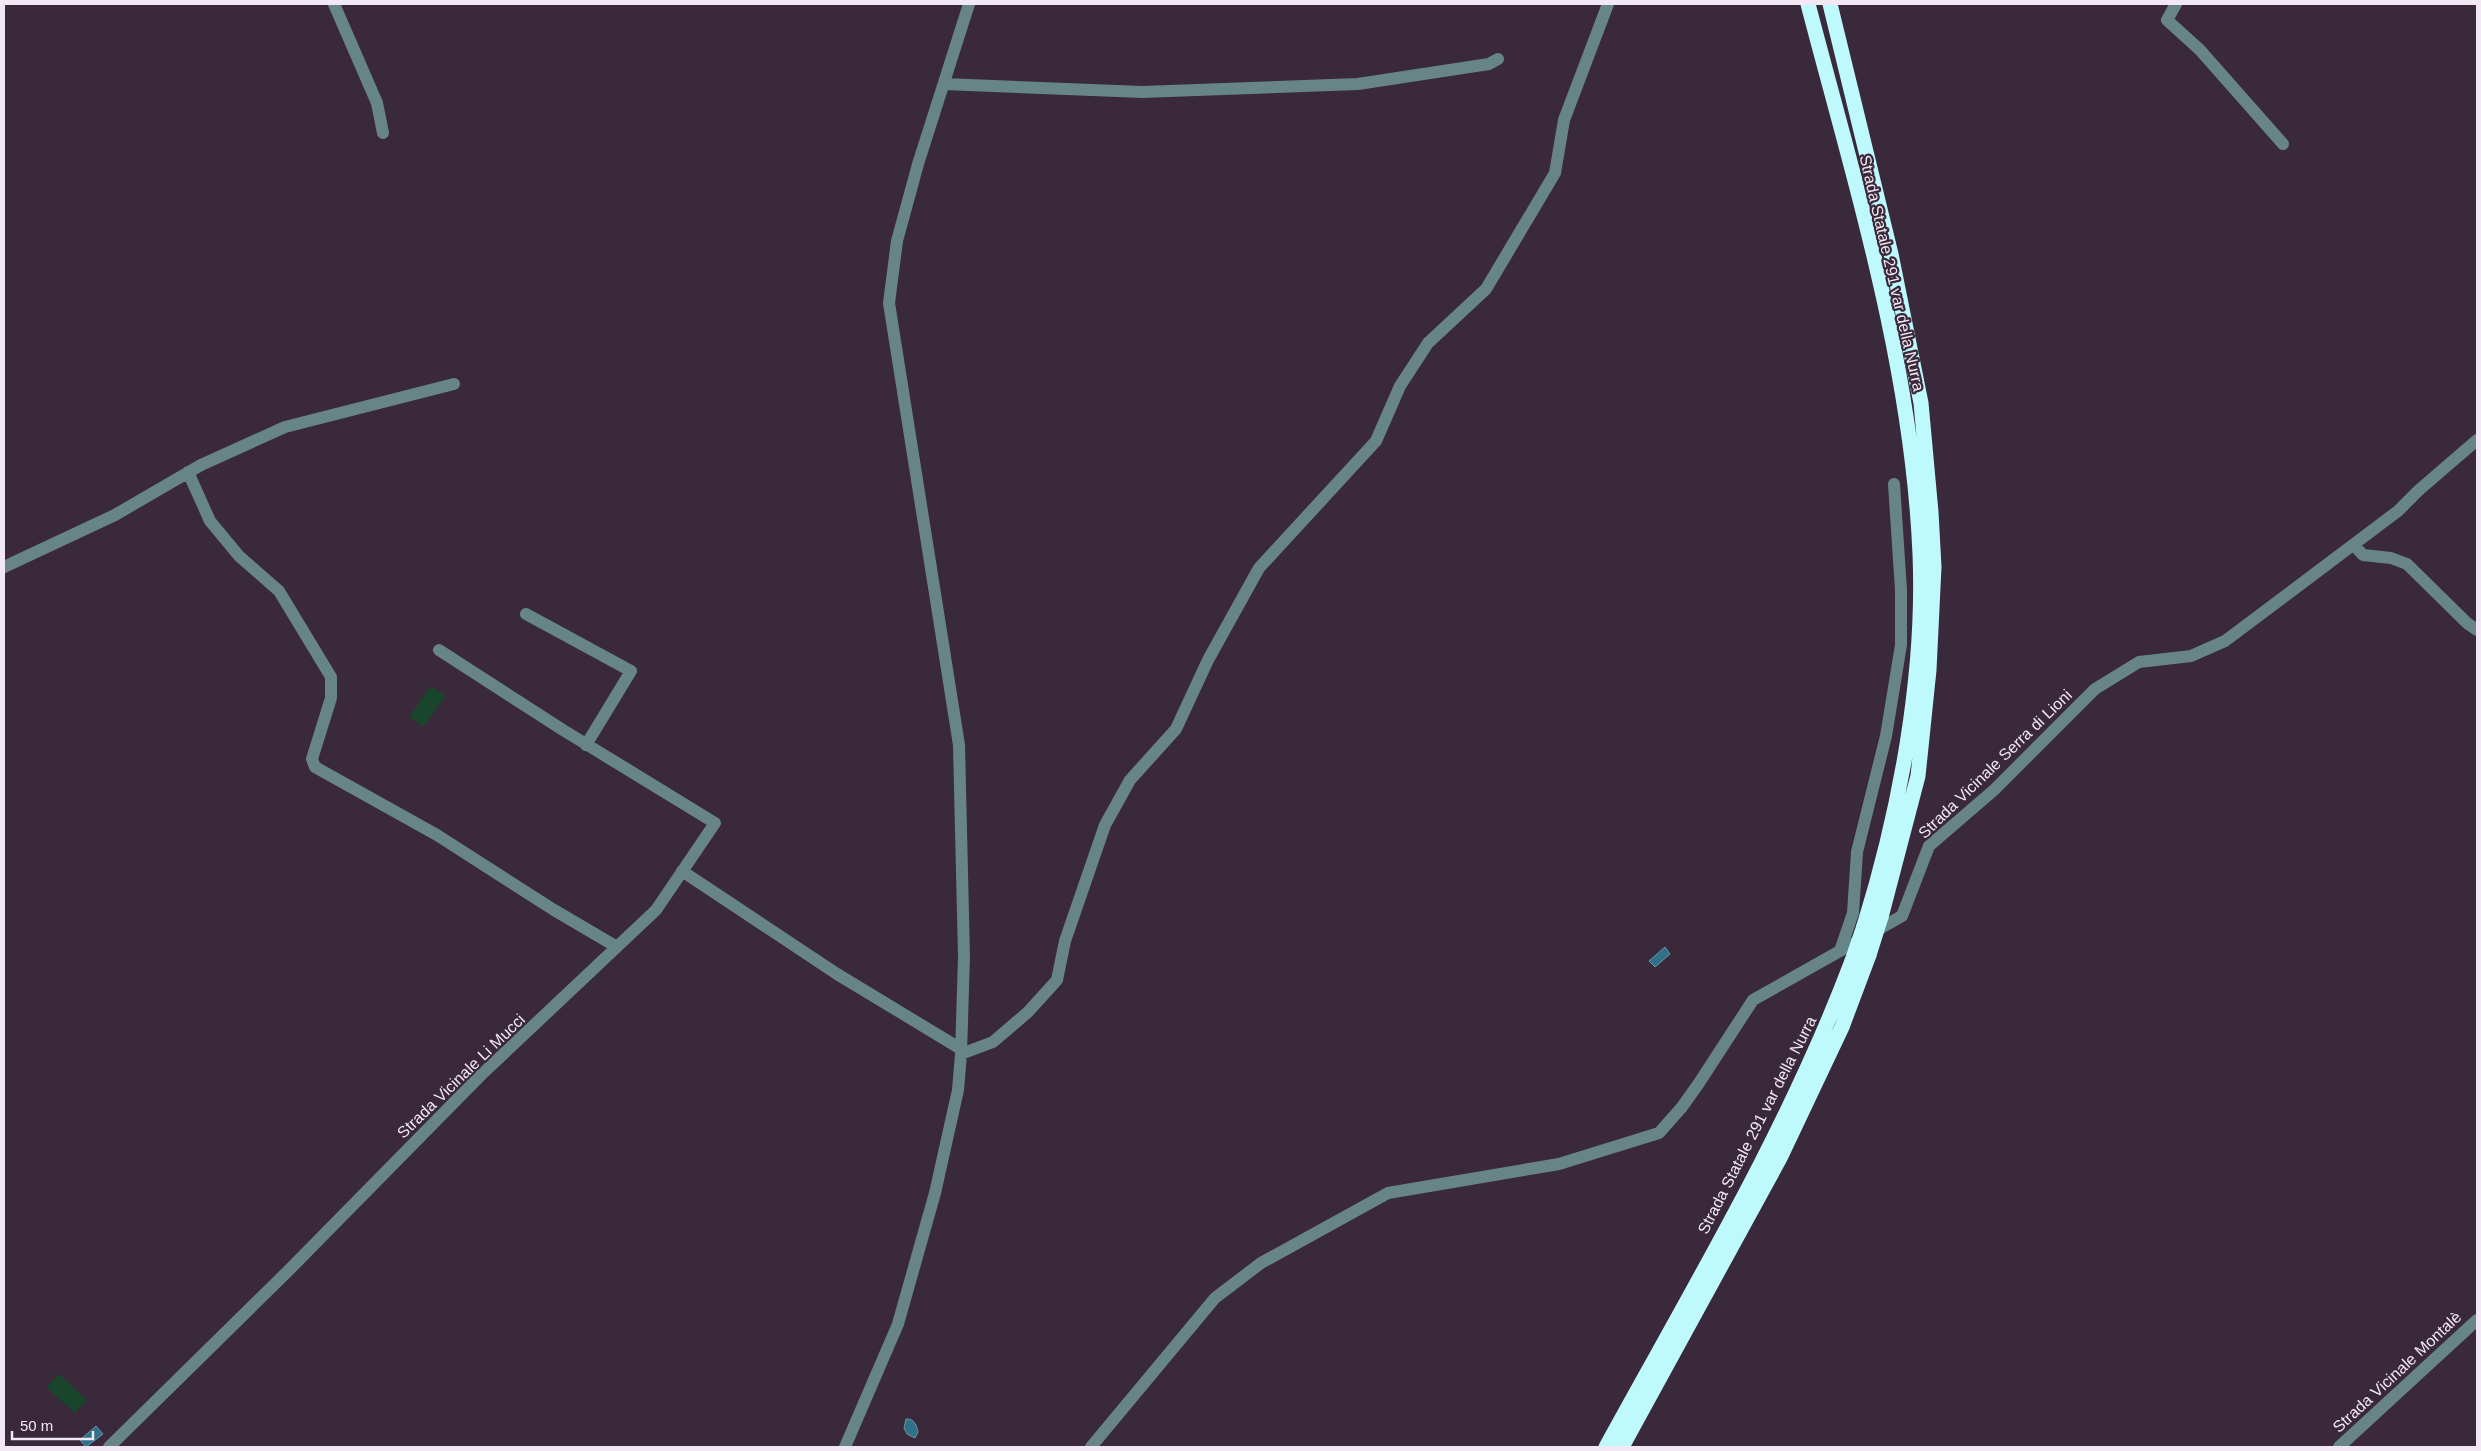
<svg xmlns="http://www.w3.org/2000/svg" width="2481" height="1451" viewBox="0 0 2481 1451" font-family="Helvetica,sans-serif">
	<rect width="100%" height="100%" fill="#39293a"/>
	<path fill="#18452c" d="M431 686 446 696 423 727 409 717Z
		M59 1374 87 1400 75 1413 46 1387Z"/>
	<path fill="#317089" stroke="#6b94a9" d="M1665 947 1670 954 1655 967 1649 961Z
		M906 1419C914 1418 917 1426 918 1432L915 1438 907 1434 904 1428Z
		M96 1426 103 1434 86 1447 80 1440Z"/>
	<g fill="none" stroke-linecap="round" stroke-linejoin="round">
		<path stroke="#678586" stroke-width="12" d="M334 4 377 103 383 133
			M2176 4 2167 20 2200 50 2283 144
			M944 84 1142 92 1358 84 1489 64 1498 59
			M188 472 210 521 239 556 279 591 331 677V698L312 759 315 767 437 835 554 910 617 947
			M2354 545 2363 555 2391 558 2407 564 2467 623 2477 630
			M4 567 115 515 201 465 285 427 454 384
			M526 614 631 671 586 745
			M682 871 837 974 961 1049
			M1840 951 1853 913 1857 852 1886 736 1901 645V590L1894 484
			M961 1054 993 1042 1028 1012 1057 980 1065 941 1105 825 1130 780 1176 729 1208 660 1259 568 1376 441 1400 386 1428 343 1486 289 1555 173 1564 120 1608 4
			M109 1447 288 1271 481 1075 656 910 715 823 563 730 439 650
			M845 1447 898 1324 935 1193 958 1090 961 1054 964 957 959 745 889 303 897 241 918 164 969 4
			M1091 1447 1215 1298 1261 1263 1388 1193 1559 1164 1659 1133 1682 1107 1699 1083 1753 1000 1902 916 1929 846 1994 790 2095 689 2139 662 2191 656 2225 641 2398 511 2419 490 2477 440
			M2339 1447 2477 1320"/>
		<path stroke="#befafd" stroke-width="15" d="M1808 4C1855 184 1912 366 1920 554 1925 675 1900 810 1864 926
			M1830 4 1891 254 1921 403 1931 512 1934 567 1929 670 1918 776 1881 917
			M1606 1447C1693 1288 1788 1131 1852 961
			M1622 1447 1780 1158 1842 1027 1869 955"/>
		<path stroke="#befafd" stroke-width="15" d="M1869 955 1881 917
			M1852 961 1864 926"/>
	</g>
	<g text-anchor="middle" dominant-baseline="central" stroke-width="4.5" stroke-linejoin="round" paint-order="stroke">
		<g font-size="16" fill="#f2e8f3" stroke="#39293a">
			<text transform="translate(1892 273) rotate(77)">Strada Statale 291 var della Nurra</text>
			<text transform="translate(1995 764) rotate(-44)">Strada Vicinale Serra di Lioni</text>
			<text transform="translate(461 1076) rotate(-44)">Strada Vicinale Li Mucci</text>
			<text transform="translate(1757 1125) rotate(-63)">Strada Statale 291 var della Nurra</text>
			<text transform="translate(2397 1372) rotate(-43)">Strada Vicinale Montalè</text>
		</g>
	</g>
	<rect width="2481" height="1451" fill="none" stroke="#f2e8f3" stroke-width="10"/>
	<path d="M12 1431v8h81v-8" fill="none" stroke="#f2e8f3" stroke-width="2.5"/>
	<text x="20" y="1431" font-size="15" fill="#f2e8f3" stroke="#39293a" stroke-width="4" paint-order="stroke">50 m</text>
</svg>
